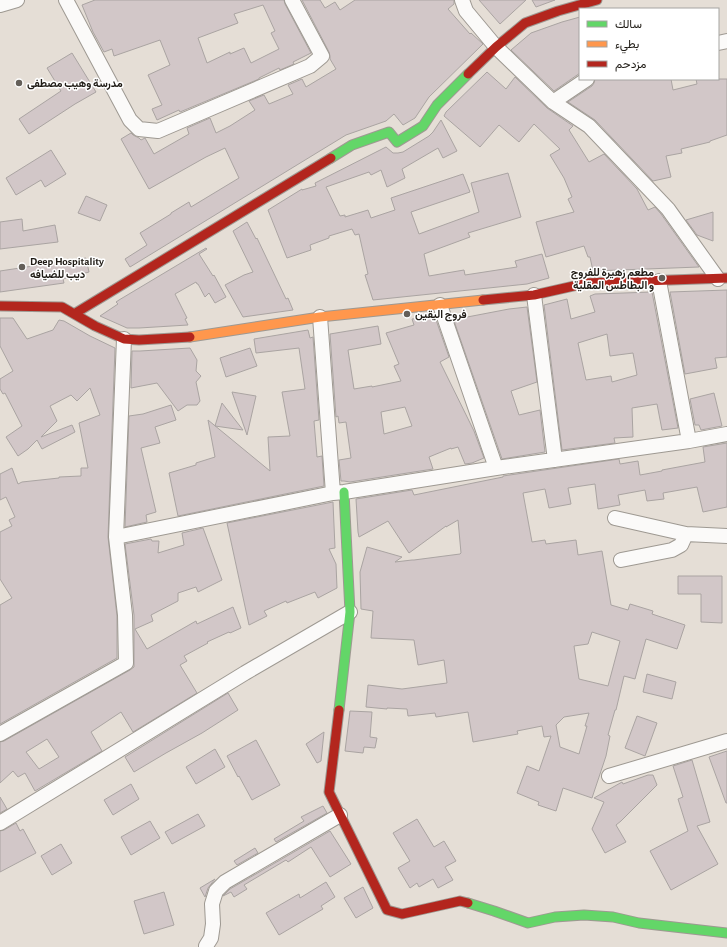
<svg xmlns="http://www.w3.org/2000/svg" width="727" height="947" viewBox="0 0 727 947" font-family="'Alegreya Sans',Vazirmatn,sans-serif">
	<rect width="100%" height="100%" fill="#e5ded6"/>
	<path fill="#d2c7c8" stroke="#aaa4a2" fill-rule="evenodd" d="M95 0H284L285 4 311 53 293 62 294 64 280 70 279 68 259 78V79L180 112 179 110 157 120 152 109 162 105 148 75 170 65 160 40 114 56 112 49 104 52 93 32 82 5ZM263 5 275 31 271 33 279 49 251 63 244 48 230 54V52L207 63 198 38 238 23 234 14Z
		M302 0H320L325 8 335 2 340 10 355 0H454V4L448 9 470 34 471 33 483 44 429 97 415 118 403 125 394 114 386 121 346 135 130 267 125 259 147 245 140 233 171 214V213L189 202 191 207 239 178 225 148 206 157 149 189 121 139 131 133 133 135 139 138 141 140 145 138 154 154 189 134 187 128 210 118 216 133 230 126 255 110 249 101 264 95 269 104 293 94 288 85 302 79 306 87 336 69 330 59V56L329 52Z
		M479 0H526L500 24Z
		M532 0H555L536 7Z
		M580 17V73L554 91 511 50 531 33 562 22Z
		M72 53 96 92 75 104 29 134 19 119 61 91 47 68Z
		M487 72 506 89 515 77 547 108 573 126 569 130 589 162 604 154 637 189 648 210 655 207 661 214 699 267 593 271 590 257H588L584 246 546 257 536 222 574 212 568 199 572 197 564 178 550 155 560 149 534 124 519 142 499 125 480 147 444 116 446 112Z
		M595 79H671L673 90 697 84 696 79H727V135L710 141V142L681 149 682 153 666 156 671 177 653 181 595 120 568 102 592 86 594 83Z
		M441 120 457 151 443 158 438 148 402 169 405 178 387 187 381 170 371 175 369 172 326 187 340 216 345 215V217L368 210 371 218 395 210 391 198 463 174 470 192 411 212 419 234 479 212 471 183 508 173 521 217 468 233 470 237 424 254 429 276 464 270 465 275 517 267 515 261 542 254 549 278 527 284 373 300 365 275 368 274 359 234 355 235 352 229 329 236V238L310 245 311 250 287 258 268 210 302 189V190L316 186 315 183 386 147 393 153H398L403 152 429 136 433 132Z
		M51 150 66 174 45 187 41 180 16 195 6 178Z
		M86 196 107 205 100 221 78 213Z
		M713 212V241L697 235 686 220Z
		M22 219 23 231 55 225 58 242 0 249V222Z
		M247 222 256 239 257 238 286 299 288 298 293 310 243 317 225 285 244 275 253 272 233 231Z
		M206 248 207 249 199 254 213 276 214 275 226 297 215 303 209 293 205 297 198 284H197L196 282 175 294 187 318 185 319 188 325 139 328H127L100 316 118 304 116 302 119 300Z
		M86 258 89 272 63 279 64 283 0 292V271Z
		M727 290V357L715 358 717 368 685 374 670 292Z
		M652 292 678 428 662 430 657 404 632 408 633 437 614 438 615 443 562 450 544 305 567 299 571 319 595 312 590 296 595 294ZM607 334 610 356 633 353 637 375 612 382 611 376 586 380 578 343Z
		M527 307 537 382 511 391 519 415 540 410 545 452 502 459 453 318 461 316 462 318 509 309Z
		M435 317 449 357 440 362 474 431 484 458 472 463 465 464 458 447 451 449V448L429 457 433 469 350 482 344 481H341L339 460 351 458 346 422 339 423 338 416 336 417 330 334 378 326 381 344 348 350 354 389 372 386V387L401 381 394 366 399 364 386 333 414 325 412 319ZM405 407 412 426 384 434 381 412Z
		M0 318H13L27 339 53 330 59 320 64 321 90 336 115 348 108 537 117 616V658L0 724V605L12 598 0 579V532L12 526 9 520 15 517 6 497 0 500V474L12 468 18 484 22 482 59 478V477L81 476V468H88L79 423 100 415 90 388 77 401 71 395 50 406 57 421 41 437 72 425 75 432 42 449 37 440 28 449 18 456 6 437 22 426 5 393 3 394 0 389V379L13 371 0 346Z
		M308 330 310 338 313 337 319 420 314 421 317 457 322 456 324 486 178 516 169 473 196 465V463L215 457 208 420 270 471 268 437 290 436 282 392 305 389 299 348 256 353 254 339Z
		M190 348 197 360 196 371 201 376 196 382 200 401 197 405H187L178 411 157 383 131 388 132 351H140Z
		M250 348 257 366 226 377 220 358Z
		M232 392 256 396 247 435Z
		M714 393 722 426 701 430 699 425H695L690 399Z
		M222 403 243 430 215 426Z
		M171 405 176 420 155 427 160 443 141 448 156 512 146 515 147 522 125 527 129 416 143 414Z
		M727 443V507L703 512 697 487 663 493 664 499 647 501 645 490 618 495 620 505 598 509 595 484 568 488 571 504 549 508 545 489 523 493 532 542 545 540 546 544 576 540 578 555 602 551 611 605 628 610 630 604 653 611 652 614 685 625 677 649 646 639 635 679 624 676 616 710H615L608 735 610 736 606 756 592 798 563 788 556 811 538 805 539 802 517 793 527 766 539 771 551 736 544 737 542 726 517 731 518 734 473 742 468 712 436 717 435 713 408 716 407 709 387 708V709L366 707 368 685 402 689 447 683 444 660 418 665 414 640 371 638 373 611 361 609 360 572 367 547 402 557 395 562 412 560H414L460 554 461 553 458 520 446 527V526L409 553 388 521 359 537 358 532 356 499 412 490 414 495 503 477V476L619 459 620 464 638 461 640 475 662 471V470L705 462 703 447ZM592 632 620 641 608 686 579 679 574 646 588 644ZM589 713 585 726H587L579 754 560 747 556 725 564 717Z
		M333 502 335 548 329 549 336 564 337 588 318 598 315 592 287 603 286 601 264 611 267 616 249 625 227 523Z
		M203 528 222 580 198 592 196 587 178 593V601L151 615 153 621 135 629 147 649 196 621 197 624 233 607 241 628 230 633 229 632 207 642 208 643 184 656 187 661 180 665 197 693 133 732 121 712 91 732 102 751 35 791 25 773 18 777 13 771 0 783V742L4 741 130 670 134 667V615L125 544 151 539 152 541H159L158 553 184 545 182 533ZM47 739 59 757 39 769 26 752Z
		M678 576H722V623L701 622V594H678Z
		M647 674 676 682 672 699 643 692Z
		M228 693 238 710 202 733 166 753 134 772 125 757Z
		M350 711 372 712 370 737 377 738 375 748 364 747 363 753 345 751Z
		M637 716 657 723 645 756 625 748Z
		M324 732 321 761 317 763 306 744Z
		M256 740 280 785 252 800 239 776 238 777 227 756Z
		M215 749 225 767 196 784 186 767Z
		M727 751V803H726L709 757Z
		M692 760 710 822 697 826 718 864 671 890 650 851 688 831 678 799 683 797 673 766Z
		M648 775H653L657 785 621 821 616 825 626 842 605 853 592 829 604 802 594 798 622 782 623 784Z
		M131 784 139 799 113 815 104 800Z
		M0 797 7 809 0 813Z
		M323 806 327 813 276 842 274 839 304 821 301 817Z
		M198 814 205 826 172 844 165 832Z
		M417 819 434 847 444 841 456 861 445 867 453 880 438 888 433 879 419 887 417 883 410 888 398 868 410 861 393 833Z
		M150 821 160 838 131 855 121 837Z
		M16 823 20 831 23 829 36 853 0 872V831L4 830Z
		M330 831 351 864 330 877 311 847 288 862 286 860 244 885 247 889 234 897 231 892 223 896 230 889Z
		M61 844 72 863 52 875 41 856Z
		M255 848 258 853 237 865 234 861Z
		M215 879 208 888 205 897 200 888Z
		M326 882 335 897 321 906 323 909 279 935 266 913 299 894 300 898Z
		M363 887 373 908 356 918 344 898Z
		M164 892 174 925 144 934 134 901Z"/>
	<g fill="none" stroke-linecap="round" stroke-linejoin="round">
		<defs>
			<path id="street" d="M66 0 130 120 139 129 158 131 310 66 322 56 292 0
				M462 0 466 11 496 47 553 102 589 126 668 209 718 279
				M0 5 17 0
				M718 43 727 41
				M553 102 587 79
				M659 281 689 441
				M534 295 555 460
				M440 305 496 468
				M320 317 333 493
				M615 518 686 534 727 536
				M116 537 333 493 344 492 496 468 689 441 727 434
				M621 560 672 550 681 545 686 534
				M0 734 126 663 125 615 116 537 124 339
				M609 776 727 741
				M0 823 245 673 350 612
				M206 946 211 938 213 924 212 904 216 891 225 882 340 815"/>
			<path id="fast" d="M331 158 352 145 389 132 397 142 423 126 437 105 468 74
				M339 710 350 612 344 492
				M468 903 494 911 528 923 555 917 584 915 613 917 639 923 727 933"/>
			<path id="slow" d="M190 337 320 317 483 300"/>
			<path id="jam" d="M468 74 496 47 525 23 558 11 597 0
				M483 300 534 295 587 283 727 278
				M0 306 62 307 95 326 124 339 139 340 190 337
				M74 314 331 158
				M339 710 329 792 387 910 402 914 460 901 468 903"/>
		</defs>
		<use href="#street" stroke="#9e9992" stroke-width="16"/>
		<use href="#fast" stroke="#9e9992" stroke-width="11"/>
		<use href="#slow" stroke="#9e9992" stroke-width="11"/>
		<use href="#jam" stroke="#9e9992" stroke-width="11"/>
		<use href="#street" stroke="#fbfaf9" stroke-width="14"/>
		<use href="#fast" stroke="#63d668" stroke-width="9"/>
		<use href="#slow" stroke="#ff974d" stroke-width="9"/>
		<use href="#jam" stroke="#b3261e" stroke-width="9"/>
	</g>
	<g fill="#645f59" stroke="#fff" stroke-width="1.5">
		<circle cx="19" cy="83" r="4"/>
		<circle cx="22" cy="267" r="4"/>
		<circle cx="662" cy="278" r="4"/>
		<circle cx="407" cy="314" r="4"/>
	</g>
	<g text-anchor="middle" dominant-baseline="central" stroke-width="3" stroke-linejoin="round" paint-order="stroke">
		<g font-size="11" font-weight="bold" fill="#1f1b15" stroke="#fff" text-anchor="start">
			<text x="27" y="83">مدرسة وهيب مصطفى</text>
			<text x="30" y="261">Deep Hospitality<tspan x="30" dy="13">ديب للضيافه</tspan></text>
			<text x="654" y="272" text-anchor="end">مطعم زهيرة للفروج<tspan x="654" dy="13">و البطاطس المقلية</tspan></text>
			<text x="415" y="314">فروج اليقين</text>
		</g>
	</g>
	<rect x="579" y="8" width="140" height="72" fill="#ffffff" stroke="#a5a4a1"/>
	<rect x="587" y="21" width="20" height="6" fill="#63d668" stroke="#a5a4a1"/>
	<text x="615" y="28" font-size="12" fill="#1f1b15">سالك</text>
	<rect x="587" y="41" width="20" height="6" fill="#ff974d" stroke="#a5a4a1"/>
	<text x="615" y="48" font-size="12" fill="#1f1b15">بطيء</text>
	<rect x="587" y="61" width="20" height="6" fill="#b3261e" stroke="#a5a4a1"/>
	<text x="615" y="68" font-size="12" fill="#1f1b15">مزدحم</text>
</svg>
